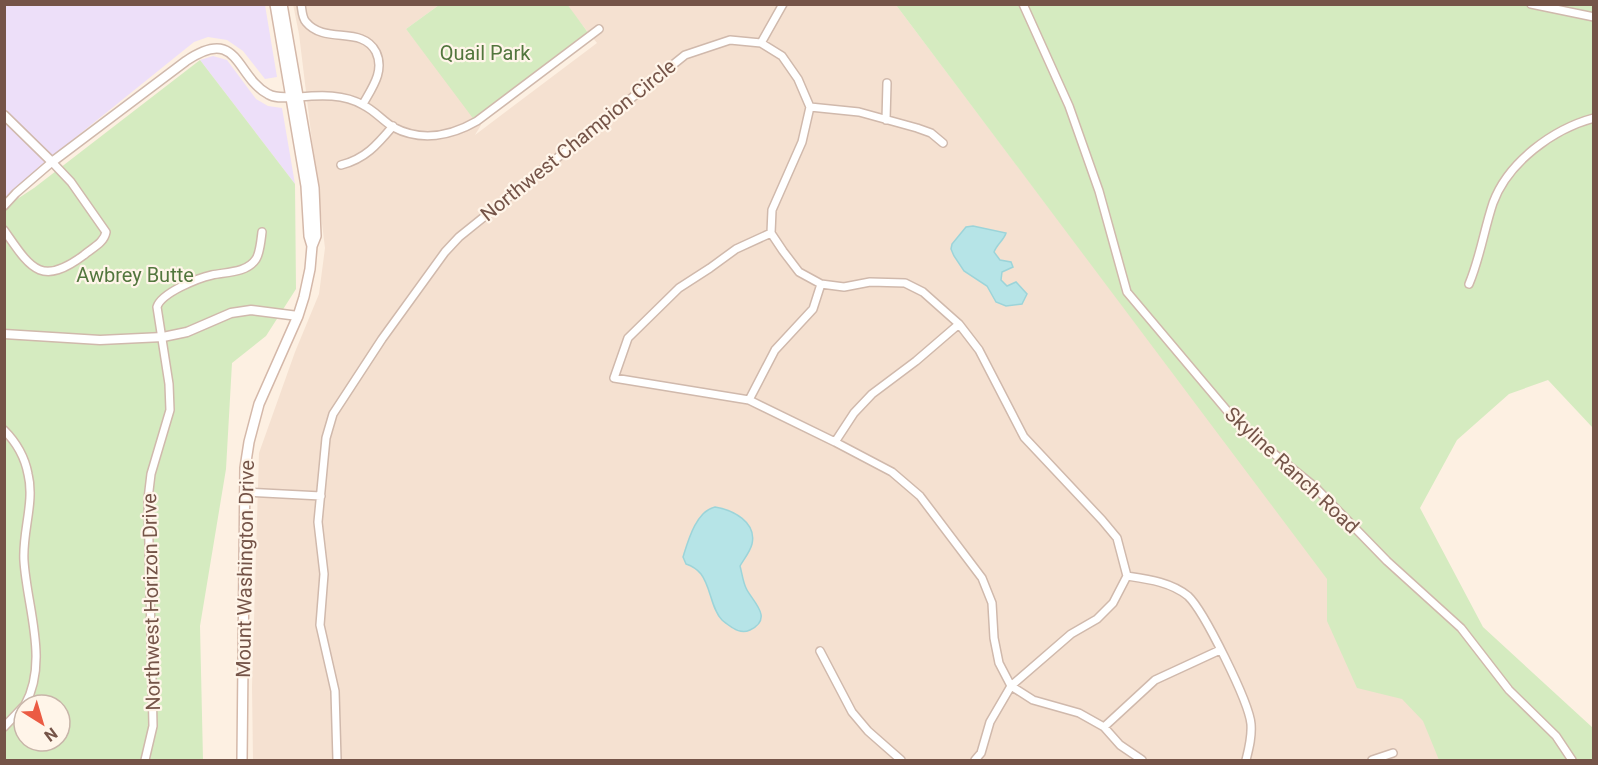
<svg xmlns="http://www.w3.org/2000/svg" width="1598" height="765" viewBox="0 0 1598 765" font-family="Roboto,sans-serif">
	<rect width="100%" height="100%" fill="#fdf0e2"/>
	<path fill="#f5e1d1" d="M293 4 439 5 406 29 481 125 475 135 597 43 566 5H896L1465 760H253L252 687 259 453 295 352 319 294 325 248 299 34Z"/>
	<path fill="#eddff9" d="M5 5H265L277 77 265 79 243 51 227 40 208 37 194 42 40 166 5 201Z
		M213 56 227 60 256 99 268 106 282 108 295 184 200 60Z"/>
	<path fill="#d5ebc0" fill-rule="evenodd" d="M567 4 589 34 475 121 406 29 439 5Z
		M896 5H1593V428L1548 380 1509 394 1457 440 1420 508 1483 627 1593 728V760H1439L1423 721 1402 699 1357 688 1327 621V579Z
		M200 60 295 184 296 289 266 336 232 363 226 469 200 626 203 760H5V207L34 188ZM24 705H60V741H24Z"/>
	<path fill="#b6e4e7" stroke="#9cd4d9" stroke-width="1.5" d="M973 226 1006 233C1004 240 997 244 994 252L1000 260 1011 262 1013 267 1002 272 1001 280 1007 286 1016 282 1027 294 1022 304 1006 306 996 302 987 286 964 271 954 256 951 249 952 244 966 227Z
		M715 507C733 510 757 522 752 544 750 552 744 559 740 566 742 573 743 582 746 588 751 600 775 618 750 630 744 633 739 632 733 628 730 626 725 623 722 620 711 609 711 587 701 574 697 569 692 566 686 564L683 557C688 541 696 511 715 507Z"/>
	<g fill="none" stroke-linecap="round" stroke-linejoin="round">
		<defs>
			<path id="minor" d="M301 4C302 10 302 18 306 22 325 45 362 25 376 52 385 71 372 88 363 104
				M1023 4 1069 106 1099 191 1127 292 1240 426 1315 487 1387 561 1461 628 1509 690 1556 736 1572 760
				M1531 4 1594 17
				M761 43 783 4
				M299 97C321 95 344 94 363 105 374 110 383 121 393 127 421 142 451 136 477 121L599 29
				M810 107 859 112 917 128 931 133 943 143
				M886 120 887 83
				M341 165C365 159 377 145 393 126
				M4 206 16 193 52 162 71 182 106 232C104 243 92 248 84 255 40 288 30 267 4 230
				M771 233 736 249 710 268 679 288 628 338 614 378 749 400 835 442 892 472 920 496 982 578 992 603 994 638 999 663 1011 686 1033 700 1079 713 1104 727 1120 745 1142 760
				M1469 284C1480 258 1484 230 1493 203 1508 162 1553 129 1594 118
				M749 400 775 350 813 309 821 284
				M4 430C16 442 25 458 28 474 35 502 22 532 24 561 27 608 49 661 25 705
				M835 442 854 413 872 394 916 361 959 324
				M244 492 321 496
				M1127 576C1147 579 1171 582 1188 596 1204 611 1249 702 1251 724 1252 737 1249 748 1246 760
				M820 651 852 712 868 731 901 760
				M4 727 24 706
				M1104 727 1155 680 1220 650
				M145 760 153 726 148 499 151 474 170 410 169 384 157 307C161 293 198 278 212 275 226 272 247 273 256 259 260 253 261 240 262 232
				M337 760 335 691 320 625 324 574 318 522 326 438 333 414 382 339 445 252 459 237 685 55 730 40 761 43 782 56 798 79 810 107 802 142 772 210 771 233 783 251 799 272 821 284 844 287 870 282 905 283 923 292 959 324 979 350 1024 437 1102 520 1117 538 1127 576 1113 603 1097 619 1071 634 1011 686 990 722 981 753 975 760
				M1372 760 1393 753"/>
			<path id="tertiary" d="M4 115 52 162 186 61C239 25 235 76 268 94 276 99 287 97 296 97
				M4 334 100 340 163 337 187 332 231 313 251 310 298 316"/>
			<path id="secondary" d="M275 4 306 186 309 236 312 246
				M242 760 245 468 249 442 259 404 298 316 304 297 310 269 312 246 316 236 314 188 282 4"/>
		</defs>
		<use href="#minor" stroke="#d0b9ac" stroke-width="10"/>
		<use href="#tertiary" stroke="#d0b9ac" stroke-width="11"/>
		<use href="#secondary" stroke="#d4b8a9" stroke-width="12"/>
		<use href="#minor" stroke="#fff" stroke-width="7"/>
		<use href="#tertiary" stroke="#fff" stroke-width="8"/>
		<use href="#secondary" stroke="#fff" stroke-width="9"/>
	</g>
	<g text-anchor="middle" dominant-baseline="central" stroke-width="4.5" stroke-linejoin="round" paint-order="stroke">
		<g font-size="20" fill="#52763d" stroke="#fff5e9">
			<text x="485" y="53">Quail Park</text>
			<text x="135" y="275">Awbrey Butte</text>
		</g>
		<g font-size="20" fill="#755448" stroke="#fff5e9">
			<text transform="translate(578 140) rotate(-39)">Northwest Champion Circle</text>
			<text transform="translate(1292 470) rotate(43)">Skyline Ranch Road</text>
			<text transform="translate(245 569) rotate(-89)">Mount Washington Drive</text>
			<text transform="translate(151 602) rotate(-91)">Northwest Horizon Drive</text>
		</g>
	</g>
	<rect width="1598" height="765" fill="none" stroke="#755448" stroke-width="12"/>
	<g transform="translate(42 723) rotate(143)"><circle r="28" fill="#fff5e9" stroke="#c8b5a9" stroke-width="1.5"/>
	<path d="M0-4.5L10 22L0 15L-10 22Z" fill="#eb5b43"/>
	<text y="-9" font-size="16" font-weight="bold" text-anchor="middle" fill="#755448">N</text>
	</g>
</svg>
